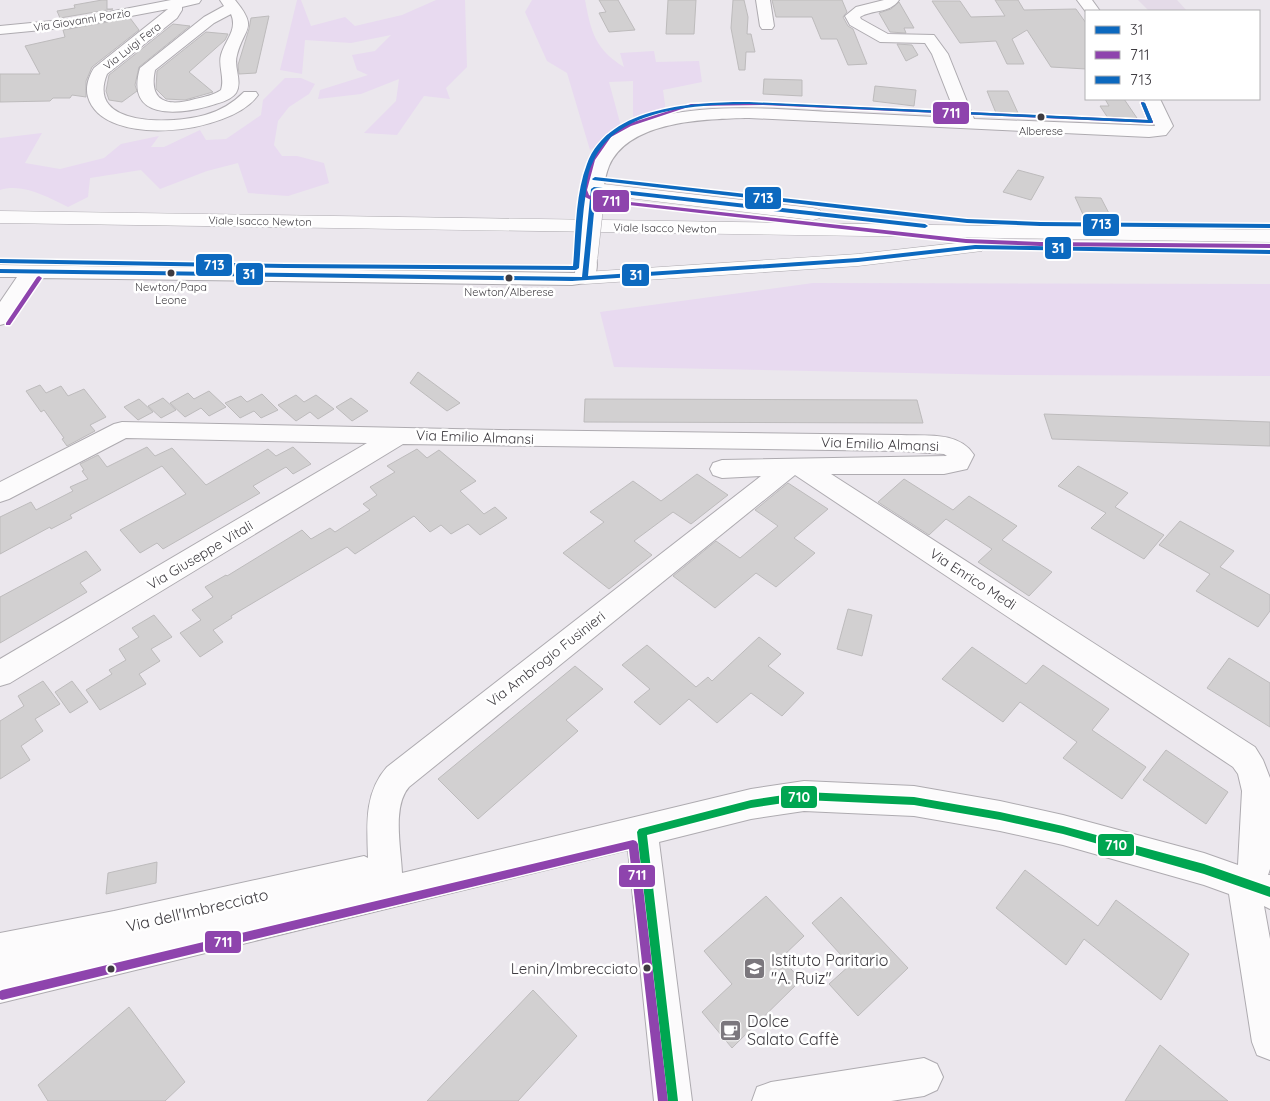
<svg xmlns="http://www.w3.org/2000/svg" width="1270" height="1101" viewBox="0 0 1270 1101" font-family="Quicksand,sans-serif">
	<rect width="100%" height="100%" fill="#ebe7ed"/>
	<path fill="#e4dbe8" d="M1138 0H1177L1187 11H1149Z"/>
	<path fill="#e8daf0" d="M297 0H301L311 26 345 17 355 26 402 15 436 0H465L467 67 446 88 450 99 424 96 397 135 364 133 396 101 399 79 361 94 318 99 320 90 368 75 357 70 352 55 375 51 391 35 351 43 305 40 302 74 280 70Z
		M532 0H585C591 32 595 49 624 67L620 53 654 51 656 62 699 61 702 82 663 90 666 112 640 127 633 116V81L609 82 622 130 590 150 567 73 547 61 525 12Z
		M285 78H301L315 84 309 94 289 107 278 121 274 145 282 156H297L324 163 329 183 288 196 248 193 238 163 207 171 160 189 141 170 90 178 88 197 68 207C47 197 23 183 0 190V138L42 133 25 163 60 169 104 158 121 144 159 136 151 147H164L200 130 206 140 226 139 261 115 263 100Z
		M813 283 1270 284V376L1007 375 614 367 600 312Z"/>
	<path fill="#d2d0d1" stroke="#bdbbbc" d="M102 0H107V9H113L60 18 57 11 75 8 74 5Z
		M599 0H618L635 30 609 32 599 13 606 12Z
		M668 0H696L694 34H666Z
		M733 0H744L748 17 747 34H751L755 52H746L745 70H739L731 28Z
		M772 0H842L847 12 843 17 848 26 853 29 867 64 848 65 837 39H821L812 17H776Z
		M995 0H1018L1024 10 1076 9 1086 23V69L1051 67 1027 30 1012 39 1024 64H1007L996 41 960 43 932 1H960L971 17 1005 16Z
		M899 2 914 28H904L906 33 890 32 879 13 891 9Z
		M269 16 256 73 239 74 238 65 249 29 251 18Z
		M130 18 139 30 92 67 86 81V97L72 95 70 98H53L50 101 0 102V74H40L25 46 65 37 63 30Z
		M173 24 190 26 139 67 135 85 137 91 122 102 109 100 106 91 109 75Z
		M206 32 228 34 225 40 189 72 213 92 185 100 166 99 156 89 157 71Z
		M897 44 912 45 918 55 906 61Z
		M764 79 802 80V96L763 94Z
		M875 86 916 90 914 106 873 101Z
		M987 91H1008L1018 113H996Z
		M1105 99H1124L1139 121H1110L1100 106H1109Z
		M1018 170 1044 177 1031 200 1003 192Z
		M1075 197 1101 198 1113 221H1086Z
		M418 372 460 403 447 411 410 383Z
		M40 385 46 393 61 386 68 396 84 389 106 417 90 425 95 431 67 446 62 439 64 438 44 410 41 412 26 391Z
		M209 391 226 407 209 416 201 408 185 417 170 403 188 393 194 399Z
		M262 394 278 410 261 418 254 411 240 418 225 403 241 396 247 402Z
		M296 395 304 402 316 395 334 409 318 419 310 412 296 421 278 405Z
		M163 398 176 410 161 418 148 406Z
		M351 398 368 411 352 421 336 407Z
		M139 399 153 412 138 420 124 407Z
		M585 399 917 400 923 423 584 422Z
		M1044 414 1270 422V446L1052 439Z
		M147 447 155 456 172 448 206 485 268 449 276 456 293 447 311 464 293 474 286 467 253 486 260 493 163 549 157 543 140 553 120 530 186 494 162 466 70 515 72 518 51 529 50 527 0 554V517L31 502 36 510 73 491 70 487 88 479 82 471 84 470 80 464 98 455 107 467Z
		M417 449 427 458 439 450 476 481 460 491 484 514 495 507 507 518 480 535 468 524 451 534 441 525 430 532 414 516 355 554 347 547 231 616 232 618 213 630 223 642 200 657 180 633 201 620 192 610 213 597 205 587 226 575 227 576 302 530 311 539 330 528 335 532 370 510 363 504 377 495 370 487 395 472 387 466Z
		M1078 466 1128 493 1115 507 1164 535 1144 559 1091 528 1106 513 1058 486Z
		M697 474 728 495 691 524 673 512 634 541 652 555 609 589 563 553 604 522 590 512 633 481 661 501Z
		M904 479 953 510 969 496 1017 526 1002 540 1052 572 1029 596 978 562 992 549 946 519 929 535 878 502Z
		M788 483 828 509 794 538 815 553 776 587 756 573 715 608 673 576 716 541 740 558 778 526 755 510Z
		M1180 521 1234 551 1220 567 1270 595V611L1258 627 1196 591 1210 574 1159 545Z
		M86 551 101 570 80 583 87 592 0 643V597Z
		M848 609 872 615 862 656 837 649Z
		M154 615 172 637 151 649 160 661 139 674 146 684 100 710 86 690 112 674 109 670 126 660 119 649 139 637 132 628Z
		M759 637 781 654 768 666 804 693 782 716 751 693 717 723 689 699 660 725 634 702 650 689 622 665 647 645 696 687 708 677 712 681Z
		M972 647 1026 684 1043 665 1109 709 1092 730 1146 767 1122 799 1063 758 1077 742 1020 702 1003 722 942 679Z
		M1229 658 1270 683V727L1207 688Z
		M575 666 603 689 566 720 578 731 478 819 438 779Z
		M43 681 60 704 35 719 43 731 21 746 30 760 0 779V721L24 706 18 696Z
		M72 681 88 702 70 713 55 692Z
		M1166 750 1228 792 1206 824 1143 780Z
		M157 862 156 883 106 894 108 873Z
		M1025 870 1098 926 1116 900 1189 954 1161 1000 1084 939 1066 965 996 908Z
		M766 896 804 936 781 958 801 980 732 1048 702 1012 732 984 704 951Z
		M841 897 908 968 858 1016 829 984 850 965 812 923Z
		M533 990 577 1036 518 1101H427Z
		M129 1007 185 1082 165 1101H48L38 1085Z
		M1160 1045 1228 1101H1125Z"/>
	<g fill="none" stroke-linecap="round" stroke-linejoin="round">
		<defs>
			<path id="minor" d="M171 0H201L199 3 182 7V10L177 18 107 74C85 128 174 124 205 115 220 111 233 103 244 92H256L258 95C231 134 103 149 88 97 85 87 89 76 94 68L168 9 73 27 0 34V26L73 19Z
				M220 0H235C259 29 244 27 237 55 233 67 243 81 236 93 230 101 218 103 209 106 177 115 125 120 140 68L204 17 224 6ZM231 14C238 30 225 40 221 55 218 66 225 78 221 90 214 95 204 97 195 99 169 107 148 103 155 70L214 23Z
				M756 0H770L774 26 772 29H762L760 26Z
				M884 0H899C889 14 873 9 860 17L861 19 888 34 934 35 948 54 974 119 1155 126 1144 99H1160L1173 126 1166 135 1149 137 749 118C706 119 629 120 609 166 603 180 603 197 601 212L599 216 592 218 585 216 583 212C586 187 588 165 605 145 649 96 772 109 832 112 874 114 915 116 957 118L932 54 925 43 880 42 850 25 845 16 856 7Z
				M1077 0H1092L1100 11 1086 12Z
				M587 251 594 253C599 260 597 275 592 282L572 285 37 278 7 323 0 325V302L17 277H0V265L572 273H575L577 257 580 253Z
				M122 422 499 430 901 435C925 436 960 431 974 455L967 469 944 474H831L1255 747 1263 760 1270 778V869L1268 875H1270V909L1264 906 1270 939V1060L1257 1055 1252 1042 1229 894 1204 885 1063 845 1000 831 914 816 804 811 751 819 659 842 692 1101H654L628 850 0 1003V933L114 911 364 856 368 858C367 825 364 793 387 767L761 476 722 478 713 475 710 469 713 463 722 460 947 456 944 454 901 451 403 444 10 683 0 686V659L367 443 126 438 9 499 0 502V482L114 424ZM795 475 1233 767 1238 774 1242 791 1238 865 1204 853 1063 815 1000 801 914 786 804 781 751 789 402 873C401 848 392 806 409 787Z
				M924 1058 937 1064 943 1077 937 1090 924 1096 891 1101H752L757 1087 771 1082Z"/>
			<path id="highway" d="M594 183 813 208 820 210 823 214 820 218 813 220 587 193 584 189 587 185Z
				M0 211 1270 230V242L0 223Z
				M975 241 982 243 985 247 982 251 858 266 585 284 577 283 574 278 577 273 585 272 858 254Z"/>
		</defs>
		<use href="#minor" stroke="#aeabb0" stroke-width="2"/>
		<use href="#highway" stroke="#aeabb0" stroke-width="1"/>
		<use href="#minor" fill="#fcfbfc" fill-rule="evenodd"/>
		<use href="#highway" fill="#fcfbfc" fill-rule="evenodd"/>
		<defs>
			<path id="minor-bridge" d="M587 257 592 212"/>
		</defs>
		<use href="#minor-bridge" stroke="#aeabb0" stroke-width="22" stroke-linecap="butt"/>
		<use href="#minor-bridge" stroke="#fcfbfc" stroke-width="21"/>
		<defs>
			<path id="bus-1" d="M594 187 925 224 928 226 925 228 596 191 588 276 858 258 975 245 1270 250V254L975 249 858 262 572 281 0 273V269L582 277 591 189Z"/>
			<path id="bus-2" d="M1141 102 1145 103 1153 122V123L763 105 691 106 631 126 611 137 595 160 587 190 589 195 594 198 966 239 1040 242 1270 244V248L1040 246 966 243 593 201 585 197 581 190 589 160 607 135 627 124 691 104 763 103 1148 120 1141 103Z
				M39 276 42 278 10 325H6V323L37 277Z
				M633 840 636 841 638 844 668 1101H658L629 849 2 1000 0 999V991L2 990Z"/>
			<path id="bus-3" d="M749 102 1148 120 1141 103 1143 102 1145 103 1153 122 1151 123 749 104C698 105 617 107 593 162 588 171 587 182 586 192 582 217 581 243 579 268L576 270 285 268 0 263V259L285 264 573 266C576 234 575 195 587 164 609 105 697 102 749 102Z
				M595 177 967 219 1040 222 1270 224V228L1040 226 967 223 593 180 592 179Z"/>
			<path id="bus-4" d="M804 792 914 797 1000 812 1063 826 1204 864 1270 887V897L1204 874 1063 834 1000 820 914 805 804 800 751 808 647 835 678 1101H668L637 832 639 829 751 800Z"/>
		</defs>
		<use href="#bus-1" stroke="#fff" stroke-width="3"/>
		<use href="#bus-2" stroke="#fff" stroke-width="3"/>
		<use href="#bus-3" stroke="#fff" stroke-width="3"/>
		<use href="#bus-4" stroke="#fff" stroke-width="3"/>
		<use href="#bus-1" fill="#0c69bf" fill-rule="evenodd"/>
		<use href="#bus-2" fill="#8e44ad" fill-rule="evenodd"/>
		<use href="#bus-3" fill="#0c69bf" fill-rule="evenodd"/>
		<use href="#bus-4" fill="#00a651" fill-rule="evenodd"/>
	</g>
	<defs>
		<symbol id="school-square" viewBox="-11 -11 22 22"><rect x="-9" y="-9" width="18" height="18" rx="4" fill="#7b777d" stroke="#fff"/><path d="M0-5L7-2L0 1L-7-2ZM-4 1L0 2.5L4 1V4Q0 6-4 4Z" fill="#fff"/></symbol>
		<symbol id="cafe-square" viewBox="-11 -11 22 22"><rect x="-9" y="-9" width="18" height="18" rx="4" fill="#7b777d" stroke="#fff"/><path d="M-5.5-4.5H6V0H3Q3 3.5 0 3.5H-2.5Q-5.5 3.5-5.5 0ZM3-3.2v2h1.7v-2ZM-6 4.5H4V6H-6Z" fill="#fff"/></symbol>
	</defs>
	<g fill-rule="evenodd">
		<use href="#school-square" x="742" y="956" width="25" height="25"/>
		<use href="#cafe-square" x="718" y="1018" width="25" height="25"/>
	</g>
	<g fill="#3e3b40" stroke="#fff" stroke-width="2">
		<circle cx="1041" cy="117" r="4.5"/>
		<circle cx="171" cy="273" r="4.5"/>
		<circle cx="509" cy="278" r="4.5"/>
		<circle cx="647" cy="968" r="4.5"/>
		<circle cx="111" cy="969" r="4.5"/>
	</g>
	<g text-anchor="middle" dominant-baseline="central" stroke-width="5" stroke-linejoin="round" paint-order="stroke">
		<g font-size="11" fill="#3e3b40" stroke="#fff">
			<text transform="translate(82 20) rotate(-9)">Via Giovanni Porzio</text>
			<text transform="translate(132 46) rotate(-38)">Via Luigi Fera</text>
			<text transform="translate(260 221) rotate(1)">Viale Isacco Newton</text>
			<text transform="translate(665 228) rotate(1)">Viale Isacco Newton</text>
		</g>
		<g font-size="11" fill="#3e3b40" stroke="#fff">
			<text x="1041" y="131">Alberese</text>
			<text x="171" y="287">Newton/Papa<tspan x="171" dy="13">Leone</tspan></text>
			<text x="509" y="292">Newton/Alberese</text>
		</g>
		<g font-size="14" fill="#3e3b40" stroke="#fff">
			<text transform="translate(475 437) rotate(2)">Via Emilio Almansi</text>
			<text transform="translate(880 444) rotate(2)">Via Emilio Almansi</text>
			<text transform="translate(200 555) rotate(-31)">Via Giuseppe Vitali</text>
			<text transform="translate(973 579) rotate(33)">Via Enrico Medi</text>
			<text transform="translate(546 659) rotate(-38)">Via Ambrogio Fusinieri</text>
		</g>
		<g font-size="15" fill="#3e3b40" stroke="#fff" text-anchor="end">
			<text x="638" y="968">Lenin/Imbrecciato</text>
		</g>
		<g font-size="16" fill="#3e3b40" stroke="#fff">
			<text transform="translate(197 910) rotate(-13)">Via dell'Imbrecciato</text>
		</g>
		<g font-size="16" fill="#3e3b40" stroke="#fff" text-anchor="start">
			<text x="771" y="960">Istituto Paritario<tspan x="771" dy="18">"A. Ruiz"</tspan></text>
			<text x="747" y="1021">Dolce<tspan x="747" dy="18">Salato Caffè</tspan></text>
		</g>
	</g>
	<g stroke="#fff" stroke-width="2">
		<rect x="932" y="101" width="38" height="24" rx="5" fill="#8e44ad"/>
		<rect x="744" y="186" width="38" height="24" rx="5" fill="#0c69bf"/>
		<rect x="592" y="189" width="38" height="24" rx="5" fill="#8e44ad"/>
		<rect x="1082" y="213" width="38" height="24" rx="5" fill="#0c69bf"/>
		<rect x="1044" y="236" width="28" height="24" rx="5" fill="#0c69bf"/>
		<rect x="195" y="253" width="38" height="24" rx="5" fill="#0c69bf"/>
		<rect x="235" y="262" width="29" height="24" rx="5" fill="#0c69bf"/>
		<rect x="621" y="263" width="29" height="24" rx="5" fill="#0c69bf"/>
		<rect x="780" y="785" width="38" height="24" rx="5" fill="#00a651"/>
		<rect x="1097" y="833" width="38" height="24" rx="5" fill="#00a651"/>
		<rect x="618" y="864" width="38" height="24" rx="5" fill="#8e44ad"/>
		<rect x="204" y="930" width="38" height="24" rx="5" fill="#8e44ad"/>
	</g>
	<g font-size="14" text-anchor="middle" font-weight="bold" fill="#fff">
		<text x="951" y="118">711</text>
		<text x="763" y="203">713</text>
		<text x="611" y="206">711</text>
		<text x="1101" y="229">713</text>
		<text x="1058" y="253">31</text>
		<text x="214" y="270">713</text>
		<text x="249" y="279">31</text>
		<text x="636" y="280">31</text>
		<text x="799" y="802">710</text>
		<text x="1116" y="850">710</text>
		<text x="637" y="880">711</text>
		<text x="223" y="947">711</text>
	</g>
	<rect x="1085" y="10" width="175" height="90" fill="#ffffff" stroke="#b2b1b3"/>
	<rect x="1095" y="26" width="25" height="8" fill="#0c69bf" stroke="#b2b1b3"/>
	<text x="1130" y="35" font-size="15" fill="#3e3b40">31</text>
	<rect x="1095" y="51" width="25" height="8" fill="#8e44ad" stroke="#b2b1b3"/>
	<text x="1130" y="60" font-size="15" fill="#3e3b40">711</text>
	<rect x="1095" y="76" width="25" height="8" fill="#0c69bf" stroke="#b2b1b3"/>
	<text x="1130" y="85" font-size="15" fill="#3e3b40">713</text>
</svg>
